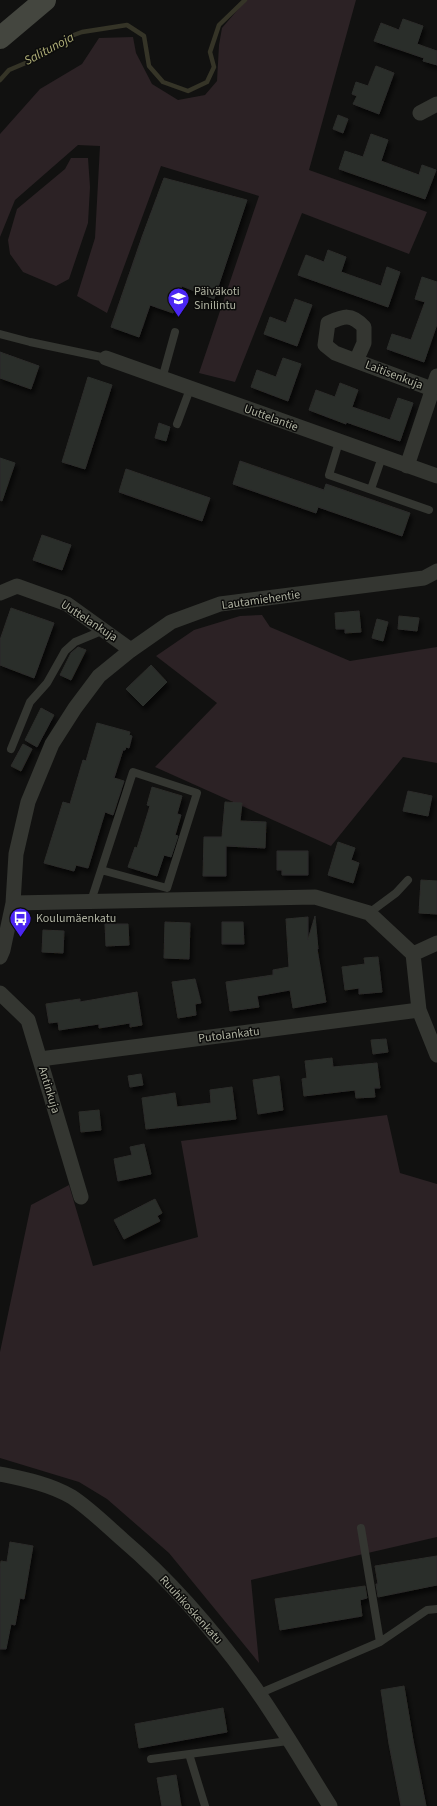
<svg xmlns="http://www.w3.org/2000/svg" width="437" height="1806" viewBox="0 0 437 1806" font-family="'Source Sans 3',sans-serif">
	<defs>
		<filter id="shadow"><feDropShadow dx="2.5" dy="4.5" stdDeviation="2" flood-color="#0009"/></filter>
	</defs>
	<rect width="100%" height="100%" fill="#111110"/>
	<path fill="#2c2225" d="M246 0H356L309 170 427 212 409 254 302 213 235 382 199 373 259 196 161 166 107 313 77 296 95 238 100 146 78 145 15 200 0 237V134L40 89 82 64 99 38 133 37 136 53 152 84 178 100 205 95 217 81 219 45 222 28Z
		M71 158H88L90 187 88 223 69 279 56 286 23 272 10 254 8 240 17 209 65 169Z
		M262 615 270 627 350 661 437 647V763L403 757 331 846 155 767 217 703 156 656 194 630 240 616Z
		M387 1115 400 1173 437 1184V1537L251 1580 259 1663 169 1553 107 1499 79 1482 0 1458V1352L31 1205 69 1185 93 1266 198 1237 181 1141Z"/>
	<g fill="none" stroke-linecap="round" stroke-linejoin="round">
		<path stroke="#353427" stroke-width="4.5" d="M0 80 9 70 42 56 71 36 82 32 127 25 144 36 149 66 163 82 188 91 207 82 214 67 210 52 219 25 245 0"/>
	</g>
	<path fill="#2c2d2b" stroke="#2c2d2a" filter="url(#shadow)" d="M403 19 423 26 417 44 437 51V65L423 61 424 58 374 41 381 23 399 30Z
		M376 66 394 73 379 114 353 104 357 96 352 94 356 82 368 86Z
		M338 115 348 119 343 133 333 129Z
		M371 134 388 140 381 161 419 175 422 165 436 170 425 199 339 169 345 151 363 157Z
		M164 178 247 200 214 299 182 286 173 313 150 305 139 337 111 327 142 237Z
		M328 250 346 257 341 272 381 286 387 267 400 272 388 307 298 275 306 255 324 262Z
		M422 277 437 282V324L424 362 387 349 392 334 411 340 425 302 415 299Z
		M295 299 312 305 297 346 264 334 270 317 286 323Z
		M0 352 39 366 31 389 0 378Z
		M283 358 301 364 288 401 251 387 257 370 276 377Z
		M88 377 112 385 85 469 62 462Z
		M340 383 358 390 352 407 390 420 398 398 413 403 400 441 346 422V424L309 410 316 390 335 397Z
		M159 423 170 427 166 441 155 438Z
		M0 458 15 463 2 501 0 500Z
		M240 461 324 490 326 484 410 513 402 536 318 507 316 513 233 484Z
		M126 469 210 498 202 521 119 492Z
		M42 535 71 545 62 570 33 560Z
		M11 608 54 623 34 678 0 665V640Z
		M359 611 361 632 345 633V629H336L335 613Z
		M399 616 419 618 417 631 398 629Z
		M377 619 388 622 383 641 372 638Z
		M78 647 86 650 71 680 60 675 71 653Z
		M151 665 167 682 143 706 126 689Z
		M41 708 54 715 37 747 25 740Z
		M97 723 130 732 129 735 132 736 129 748 126 747 125 750H123L114 778 124 781 113 815 105 812 88 868 76 865 74 871 44 863 63 802 70 804 83 760 86 761Z
		M23 744 32 749 21 771 11 766Z
		M152 787 182 796 177 814 181 815 175 835 178 836 171 857 164 855 157 876 128 867 135 847 137 848 150 806 147 805Z
		M408 791 432 796 428 816 403 811Z
		M225 802 242 803 240 821 266 822 265 848 226 846V876H203L204 837H222Z
		M338 842 355 848 351 860 359 863 353 883 328 875Z
		M277 851H308V875H282V870H277Z
		M421 880 437 881V914L419 913Z
		M315 916 318 949H317L326 1002 293 1008 290 990 257 996 259 1007 230 1011 226 982 273 975V970L289 967 286 919 308 917V940Z
		M165 922 190 923 189 959 164 958Z
		M222 922H243L244 944H222Z
		M105 924H128L129 945 106 946Z
		M43 930 64 931 63 953 42 952Z
		M378 957 382 992 359 994V988L345 990 342 967 365 964 364 958Z
		M195 979 201 1003 195 1004 196 1015 178 1018 172 982Z
		M137 992 142 1025 130 1027V1023L99 1028V1024L59 1030 58 1022 49 1023 46 1004 80 999V1002Z
		M386 1039 388 1052 373 1054 371 1040Z
		M332 1058 333 1067 377 1063 380 1088H374L375 1097 356 1098 355 1090 304 1096 302 1079 307 1078 305 1061Z
		M141 1074 143 1085 130 1087 128 1076Z
		M279 1076 283 1110 258 1114 253 1080Z
		M232 1087 236 1119 146 1129 142 1098 175 1093 177 1107 211 1103 210 1090Z
		M99 1110 101 1130 81 1132 79 1112Z
		M144 1144 151 1174 118 1181 114 1159 132 1155 130 1147Z
		M155 1199 162 1213 157 1216 160 1221 124 1239 114 1220Z
		M10 1542 33 1546 24 1599 20 1598 15 1625 11 1624 6 1649H0V1569L1 1561 7 1562Z
		M437 1556V1585L378 1597 376 1584H378L375 1566Z
		M365 1586 367 1598 360 1600 362 1616 280 1630 275 1599Z
		M404 1686 413 1740 426 1806H401L389 1744 381 1690Z
		M223 1708 227 1732 139 1748 135 1724Z
		M176 1775 181 1806H162L157 1778Z"/>
	<g fill="none" stroke-linecap="round" stroke-linejoin="round">
		<path stroke="#343631" stroke-width="8" d="M0 334 30 342 106 358
			M162 379 175 332
			M177 424 190 389
			M339 442 329 475 429 510
			M371 489 382 457
			M11 749 30 702 47 683 65 651 75 642 104 630
			M91 901 133 772 197 793 167 888 101 870
			M369 913 396 893 408 880
			M361 1528 380 1642 427 1610 437 1609
			M258 1694 380 1642
			M189 1754 205 1806
			M151 1759 288 1741"/>
		<path stroke="#343631" stroke-width="15" d="M420 113 437 104
			M106 358 437 476
			M356 361 335 353 325 345 328 323C344 316 351 313 364 327V343L356 361 432 389
			M407 466 437 376
			M0 593 17 586 67 604 131 650
			M13 903 315 897 369 913 413 954 419 1010 437 1055
			M413 954 437 943
			M0 957 3 950 13 903 16 854 28 802 52 744 75 708 99 676 131 650 171 622 220 604 424 578 437 571
			M0 993 28 1020 81 1197
			M40 1059 419 1010
			M0 1474C24 1479 50 1484 72 1497 90 1509 106 1525 123 1540 171 1581 213 1630 250 1681 279 1721 304 1765 330 1806"/>
		<path stroke="#44463f" stroke-width="22" d="M0 38 45 0"/>
	</g>
	<defs>
		<symbol id="school-pin" viewBox="-11 -11 22 30"><path d="M0 17L-7.5 6A9.5 9.5 0 1 1 7.5 6Z" fill="#4b26f3" stroke="#0c0c0b"/><path d="M0-5L7-2L0 1L-7-2ZM-4 1L0 2.5L4 1V4Q0 6-4 4Z" fill="#fff"/></symbol>
		<symbol id="bus-pin" viewBox="-11 -11 22 30"><path d="M0 17L-7.5 6A9.5 9.5 0 1 1 7.5 6Z" fill="#4b26f3" stroke="#0c0c0b"/><path d="M-5-6H5V4H4V6H2V4H-2V6H-4V4H-5ZM-3.5-4V0h7V-4ZM-3.5 1.2v1.5H-2V1.2ZM2 1.2v1.5H3.5V1.2Z" fill="#fff"/></symbol>
	</defs>
	<g fill-rule="evenodd">
		<use href="#school-pin" x="166" y="286" width="25" height="34"/>
		<use href="#bus-pin" x="8" y="906" width="25" height="34"/>
	</g>
	<g text-anchor="middle" dominant-baseline="central" stroke-width="3" stroke-linejoin="round" paint-order="stroke">
		<g font-size="12" fill="#afb2a1" stroke="#0c0c0b" text-anchor="start">
			<text x="194" y="291">Päiväkoti<tspan x="194" dy="14">Sinilintu</tspan></text>
			<text x="36" y="918">Koulumäenkatu</text>
		</g>
		<g font-size="12" fill="#afb2a1" stroke="#0c0c0b">
			<text transform="translate(394 375) rotate(21)">Laitisenkuja</text>
			<text transform="translate(271 418) rotate(20)">Uuttelantie</text>
			<text transform="translate(261 600) rotate(-8)">Lautamiehentie</text>
			<text transform="translate(89 621) rotate(33)">Uuttelankuja</text>
			<text transform="translate(229 1035) rotate(-7)">Putolankatu</text>
			<text transform="translate(49 1090) rotate(73)">Antinkuja</text>
			<text transform="translate(191 1610) rotate(48)">Ruuhikoskenkatu</text>
		</g>
		<g font-size="13" font-style="italic" fill="#afae77" stroke="#0c0c0b">
			<text transform="translate(49 49) rotate(-28)">Salitunoja</text>
		</g>
	</g>
</svg>
